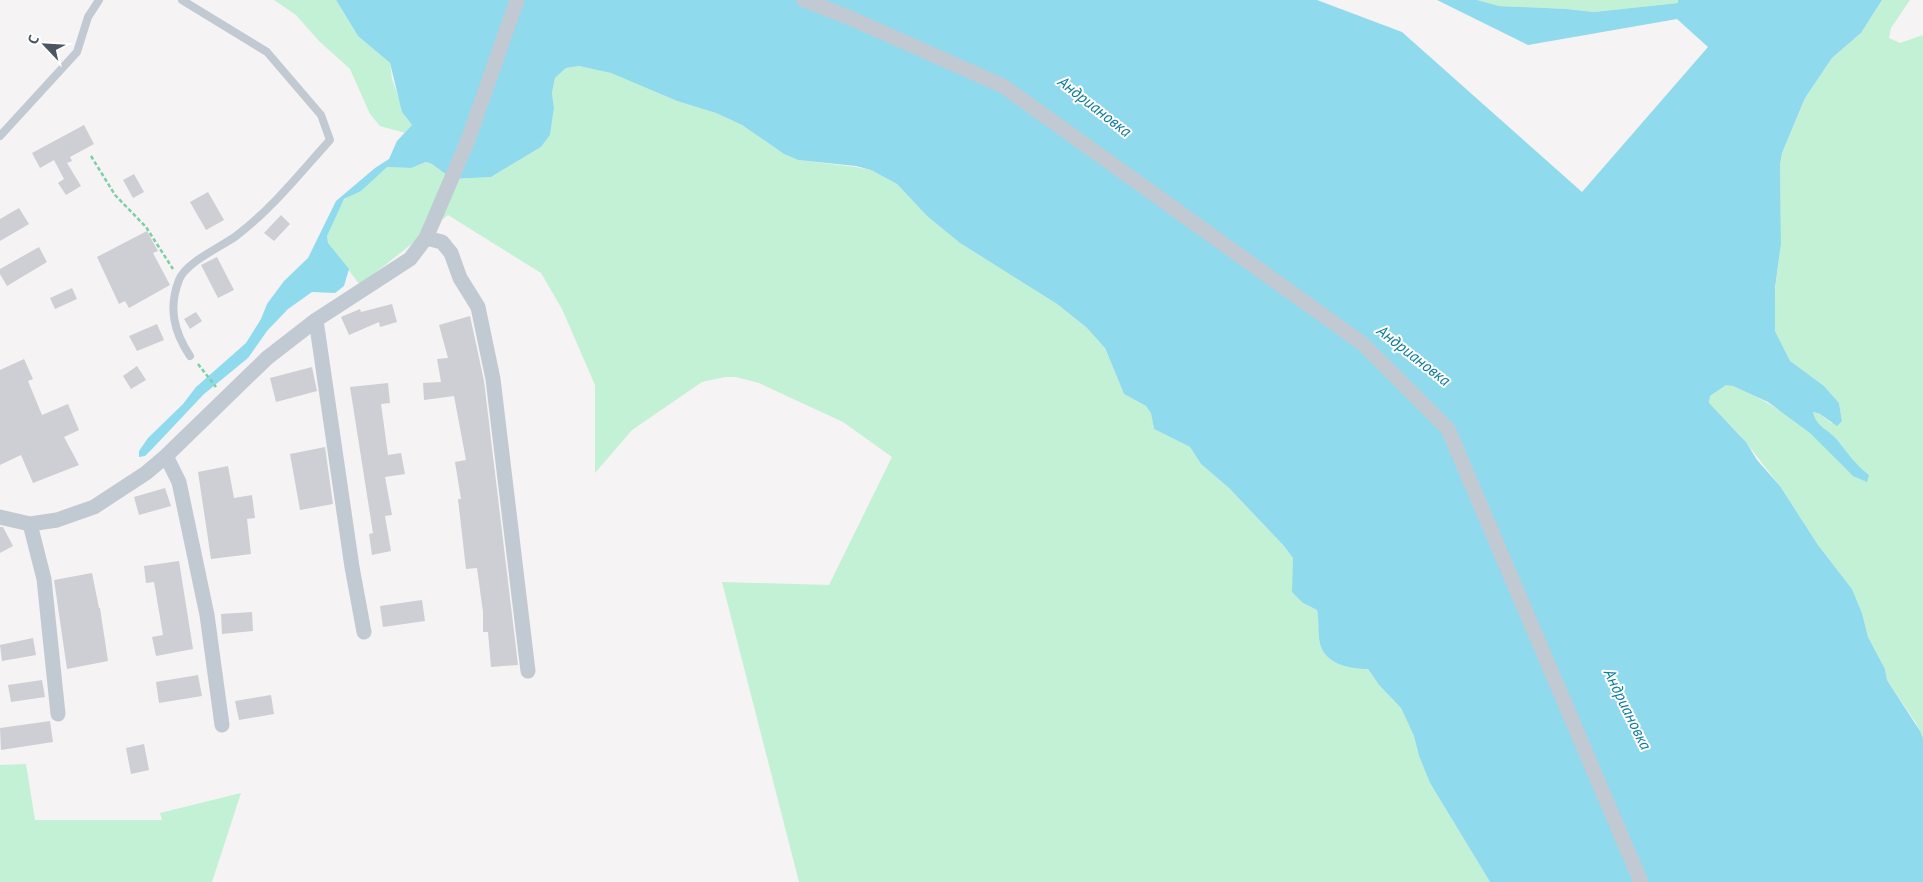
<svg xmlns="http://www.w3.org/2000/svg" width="1923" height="882" viewBox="0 0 1923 882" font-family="'PT Sans',sans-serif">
	<rect width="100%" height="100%" fill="#f5f3f3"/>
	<path fill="#c3f1d5" d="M274 0H336L358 36 390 63 392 79 405 116 412 125 405 133 380 126 370 114 350 69 319 41 296 15Z
		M1477 0H1678V3L1594 12 1567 9 1499 6Z
		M1882 0H1910L1891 28 1889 38 1900 43 1923 35V738L1916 723 1887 680 1885 669 1868 637 1862 613 1852 589 1818 545 1780 486 1740 435 1709 404 1710 396C1715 393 1721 387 1726 385 1732 384 1739 389 1744 391 1768 402 1792 417 1812 434 1831 450 1842 472 1866 481L1840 443 1815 420 1812 412 1820 414 1831 423 1842 421 1839 403 1824 386 1790 362 1775 331 1774 298 1781 244 1780 165 1782 153 1805 98 1832 58 1861 33Z
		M579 66 611 73 677 101 716 113 742 125 784 154 798 160 856 167 871 170 897 184 927 216 960 243 1057 304 1086 327 1105 348 1124 394 1146 406 1151 412 1154 429 1190 447 1201 464 1229 488 1284 546 1293 558V574L1303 603 1317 610C1319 620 1318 628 1319 638 1321 663 1347 669 1368 669L1379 685 1401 708 1414 736 1419 756 1430 783 1490 882H799L722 582 829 585 892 457 843 422 759 383 736 377H725L702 382 632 430 595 473V385L562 309 541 273 448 215 360 285 328 243 327 236 340 203 387 167 411 168 426 162 432 164 452 179 491 177 541 147 550 135 554 108 552 93 555 78 566 68Z
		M26 764 35 820H162L160 813 241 793 212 882H0V765Z"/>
	<path fill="#90daee" d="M336 0H1317L1402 32 1582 192 1708 47 1677 19 1528 45 1437 0H1477L1499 6 1567 9 1594 12 1678 3V0H1882L1861 33 1832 58 1805 98 1782 153 1780 165 1781 244 1775 288V331L1790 361 1824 386 1839 403 1842 421 1837 426 1820 414 1813 412C1815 426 1831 431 1839 442 1849 455 1856 465 1869 475L1867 482 1853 476 1810 433 1768 402 1733 386 1726 385 1710 396 1709 403 1746 442 1757 460 1780 486 1818 545 1852 589 1862 613 1868 637 1885 669 1887 680 1920 731 1923 738V882H1490L1430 783 1419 756 1414 736 1401 708 1379 685 1368 669C1347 669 1321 663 1319 638 1318 628 1319 620 1317 610L1303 603 1292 592 1293 558 1284 546 1229 488 1201 464 1190 447 1154 429 1151 413 1146 406 1124 394 1105 348 1086 327 1057 304 960 243 927 216 897 184 871 170 856 166 798 160 784 154 742 125 716 113 677 101 611 73 579 66 566 68 555 78 552 93 554 108 550 135 541 147 491 177 452 179 432 164 426 162 411 168 387 167 361 191 344 199 327 236 328 243 349 269 344 286 335 293 312 292 288 309 267 331 248 358 204 394 153 448 145 456 139 457V451L148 438 183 404 196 387 246 343 261 319 267 304 284 281 308 258 336 201 375 168 389 159 397 141 412 125 402 112 390 63 358 36Z"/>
	<path fill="#cdcfd5" d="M84 125 94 144 70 157 72 161 67 163 81 186 66 195 58 183 64 179 54 160 40 168 32 153Z
		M134 174 144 192 133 198 123 180Z
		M208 192 224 220 206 230 190 202Z
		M19 208 29 224 0 241V219Z
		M281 215 290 224 274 241 264 233Z
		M147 231 158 251 153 253 170 285 129 308 125 301 119 304 97 257Z
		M39 247 47 262 7 286 0 274V269Z
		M217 257 234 290 218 298 201 265Z
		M72 288 77 299 55 309 50 298Z
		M392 304 397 322 380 327 379 322 349 335 341 317 360 309 361 312Z
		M196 312 202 321 190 329 184 319Z
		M470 316 484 381 518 665 491 667 488 632H483V612L477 568 466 569 458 499H461L455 462 466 460 454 396 424 400 423 383 441 382 437 359 448 358 439 325Z
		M157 324 164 340 137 351 129 336Z
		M24 359 33 379 28 381 42 415 68 404 79 430 64 437 79 465 33 483 21 455 0 465V370Z
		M137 366 146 380 131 389 123 376Z
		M312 367 317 391 276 402 270 378Z
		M388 383 390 403 381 404 388 455 401 453 405 474 385 477 392 515 385 516 391 551 372 555 369 534 373 533 350 387Z
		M325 447 333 504 300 510 290 454Z
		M228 466 234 498 252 495 255 518 247 519 251 554 211 559 198 472Z
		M165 488 171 506 139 515 134 497Z
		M0 527H3L13 546 0 553Z
		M179 561 193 649 156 656 152 637 163 635 154 582 146 583 144 566Z
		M92 573 99 608H100L108 661 67 669 54 580Z
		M422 600 425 621 383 627 380 606Z
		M252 612 253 631 222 634 221 614Z
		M33 638 36 655 2 661 0 645Z
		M198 675 202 696 159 703 156 682Z
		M42 680 45 697 11 702 8 685Z
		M271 695 274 714 239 720 235 701Z
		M50 721 53 742 1 750 0 728Z
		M144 744 149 770 131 774 126 748Z"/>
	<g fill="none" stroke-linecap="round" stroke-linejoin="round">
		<path stroke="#7ad0a6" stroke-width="2.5" stroke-dasharray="4 2.5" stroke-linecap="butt" d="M91 156 115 195 146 227 173 269
			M198 364 216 387"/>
		<path stroke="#c1cad2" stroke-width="8" d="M182 0 267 52 321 115 330 140C300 173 272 209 236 236 221 247 186 262 179 280 168 308 174 332 190 356
			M0 136 77 52 88 17 99 0"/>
		<path stroke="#c1cad2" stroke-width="15" d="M804 0 848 17 1003 86 1363 344 1448 429 1641 882
			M426 238 468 140 517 0
			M316 320 352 567 364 632
			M166 456 179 482 207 615 222 725
			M0 517 30 524 57 520 94 507 146 473 166 456 267 358 316 320 410 259 426 238 442 242 451 253 460 278 478 307 493 379 528 671
			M30 524 44 579 58 714"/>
	</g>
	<g text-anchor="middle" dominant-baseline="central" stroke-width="4" stroke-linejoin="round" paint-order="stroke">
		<g font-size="16" font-style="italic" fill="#0c7c9b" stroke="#fff">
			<text transform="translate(1095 106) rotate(38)">Андриановка</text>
			<text transform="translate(1414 355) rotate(38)">Андриановка</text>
			<text transform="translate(1628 709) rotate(64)">Андриановка</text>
		</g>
	</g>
	<g transform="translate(45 45) rotate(295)" stroke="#ffffff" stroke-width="4" paint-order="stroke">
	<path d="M0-4L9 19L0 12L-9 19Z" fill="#4a5661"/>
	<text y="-8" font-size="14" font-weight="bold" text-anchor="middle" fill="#4a5661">С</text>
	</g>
</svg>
